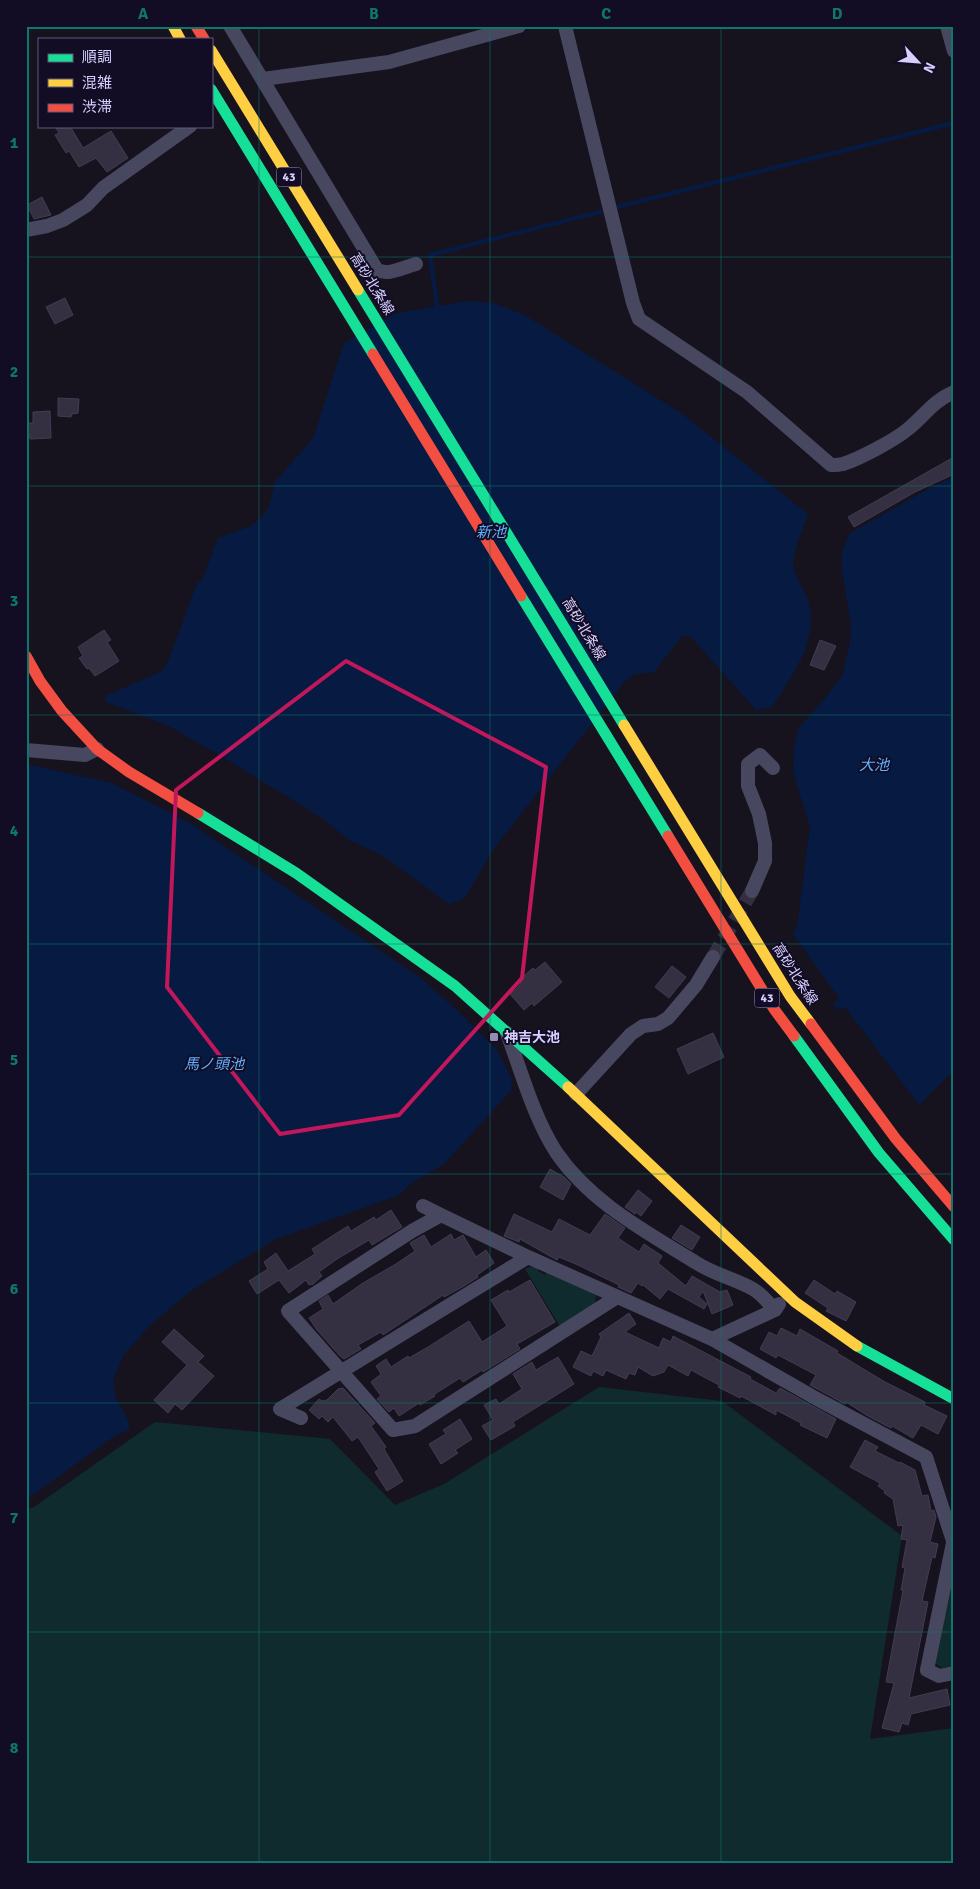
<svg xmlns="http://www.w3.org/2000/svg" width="980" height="1889" viewBox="0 0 980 1889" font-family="Signika,'Noto Sans JP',sans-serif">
	<rect width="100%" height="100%" fill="#16131f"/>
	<path fill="#102b2d" d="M534 1266 539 1268 538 1271 545 1275 547 1271 596 1294 595 1306 561 1328 525 1269Z
		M599 1387 722 1401 902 1536 870 1739 954 1728V1863H26V1510L34 1507 155 1422 330 1439 395 1505 444 1484Z
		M952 1575H954V1666L942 1668 935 1663Z"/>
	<path fill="#071a41" d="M467 301 493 303 523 314 681 413 808 514C803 529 795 546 793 562 792 571 805 591 808 601 820 638 792 677 772 707L756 710 690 636H682L654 672 635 674 625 681 492 851 465 898 449 904 383 856 349 840 322 818 221 756 169 726 106 702 105 696 162 671 169 659 197 583 202 580 218 538 251 526 261 518 269 507 275 482 313 438 344 343 396 313Z
		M954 477V1070L919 1105 845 1007 838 1010 833 1004 839 998 792 933 797 927 810 827 793 772 794 749 798 729 827 696 843 674 851 636 850 619 842 570V551L850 533 932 487Z
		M26 764 112 783 190 823 422 979 459 1012 497 1050 512 1079 511 1091 444 1164 412 1183 397 1196 276 1239 191 1291 150 1325 123 1356 113 1380 116 1398 129 1422V1430L116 1435 26 1500Z"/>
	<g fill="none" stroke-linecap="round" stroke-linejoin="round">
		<path stroke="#071a41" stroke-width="4.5" d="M617 207 954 123
			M437 305 430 255 600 212"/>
	</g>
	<path fill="#343042" stroke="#423c53" d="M55 126H70L83 148 111 131 128 158 107 172 96 158 79 167 69 151 66 153 55 135 59 133Z
		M42 197 51 215 34 219 27 205Z
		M65 298 73 315 55 324 46 307Z
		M58 398 79 399 78 413 72 414 71 417 58 416Z
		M50 411 51 438 30 439 27 423H33V412Z
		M954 457V474L915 492 854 527 848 517Z
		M104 630 111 640 107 642 119 661 95 676 89 668 87 669 79 658 83 656 78 647Z
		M820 640 836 646 824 670 810 665Z
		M545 962 562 982 534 1006 532 1003 524 1010 510 994 519 986 521 983 518 981 533 968 535 970Z
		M672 966 686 977 669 998 655 987Z
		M713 1033 724 1057 688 1074 677 1049Z
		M550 1169 564 1177 571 1184 563 1200 540 1187Z
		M638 1190 652 1201 641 1216 636 1212 635 1214 625 1207Z
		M391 1210 402 1227 372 1245 369 1240 337 1259 319 1272 322 1276 312 1285 311 1284 309 1285 306 1280 289 1293 279 1280 257 1294 249 1281 268 1269 264 1262 276 1253 288 1271 315 1254 312 1249 348 1226 351 1231 374 1217 376 1220Z
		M514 1214 552 1232 559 1219 590 1235 605 1214 625 1228 618 1238 639 1252 644 1244 662 1256 658 1263 686 1286 692 1276 720 1292 727 1290 733 1305 712 1314 703 1291 699 1297 707 1304 704 1309 668 1289 660 1299 643 1285 642 1286 638 1283 631 1293 618 1287 619 1285 578 1265 559 1257 557 1260 520 1239 519 1242 504 1236Z
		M681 1225 700 1237 692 1250 672 1238Z
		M451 1234 454 1240 463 1235 476 1257 486 1250 494 1263 477 1275 478 1277 464 1286 444 1297 443 1295 383 1335 381 1332 358 1345 361 1349 344 1359 340 1356 317 1330 309 1318 323 1309 319 1301 328 1295 333 1304 363 1283 396 1264 415 1251 410 1243 424 1235 431 1247Z
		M530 1280 555 1322 517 1344 520 1349 483 1372 482 1370 463 1382 460 1378 433 1395 435 1396 420 1405 419 1403 399 1416 394 1408 389 1412 377 1399 381 1396 371 1382 381 1374 376 1366 386 1359 391 1367 408 1356 409 1358 428 1347 469 1321 482 1342 507 1326 491 1300 508 1290 509 1292Z
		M814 1280 835 1294 837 1291 856 1302 846 1321 826 1311 828 1308 805 1293Z
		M629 1313 636 1324 625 1332 659 1348 663 1338 671 1342 673 1336 751 1377 750 1379 776 1393 780 1388 836 1419 827 1438 800 1425 801 1423 776 1410V1415L741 1396 740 1398 718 1387 719 1385 691 1370 688 1376 668 1365 664 1372 653 1376 638 1367 635 1375 629 1373 626 1379 606 1370 603 1376 593 1371 591 1376 573 1367 581 1351 592 1356 601 1337 599 1334Z
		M781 1328 797 1336 800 1329 838 1351 837 1353 885 1382 925 1402 924 1405 947 1416 938 1434 921 1425 913 1438 892 1426 891 1428 889 1427 868 1416 846 1402 845 1404 810 1385 816 1375 778 1355 776 1358 760 1349 769 1332 777 1336Z
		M174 1329 204 1356 198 1362 214 1376 182 1410 175 1404 168 1413 154 1400 187 1365 162 1342Z
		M558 1357 574 1384 513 1422 515 1426 491 1440 482 1426 493 1420 484 1405 496 1399 499 1404 522 1389 513 1374 532 1362 536 1370Z
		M343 1388 375 1423 371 1426 386 1447 384 1449 403 1481 387 1491 375 1472 379 1469 358 1437 352 1441 333 1417 328 1422 322 1416 319 1419 309 1410 319 1399 322 1401 327 1400 338 1389Z
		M460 1419 472 1439 455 1450 458 1453 441 1464 429 1444 446 1434 443 1430Z
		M865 1440 878 1447 875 1451 899 1463 900 1462 915 1470 922 1496 928 1495 931 1511 934 1510 936 1517 930 1542 938 1544 935 1558 932 1557 922 1601 928 1602 909 1698 947 1689 950 1705 911 1714 908 1725 902 1723 899 1732 882 1728 894 1683 886 1682 903 1590H901L905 1568 902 1567 907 1540 901 1539 903 1525 898 1526 893 1499 884 1493 885 1491 878 1486 880 1483 850 1467Z"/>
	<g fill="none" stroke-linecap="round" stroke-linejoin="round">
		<path stroke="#332f41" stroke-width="14" stroke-dasharray="14 7" stroke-linecap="butt" d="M713 957 752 891"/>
		<path stroke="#484760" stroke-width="14" d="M230 26 377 270C388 276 404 267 416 264
			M565 26 633 303 639 319 747 392 831 465C835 465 839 465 843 464 859 459 895 440 908 429 925 415 933 401 954 392
			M947 26 954 51
			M263 79 389 62 519 26
			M26 230 47 226 63 220 87 205 103 188 190 126
			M26 750 85 755 97 749
			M752 891 765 861V843L759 814 748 786V764L760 755 773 768
			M507 1033C521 1071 534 1118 556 1152 590 1202 645 1231 695 1262 713 1274 735 1279 753 1289 762 1294 769 1304 775 1310
			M576 1094 631 1034 643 1026 658 1024 668 1018 696 985 713 957
			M423 1206 441 1215
			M617 1297 415 1426 393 1430 288 1311 412 1231 441 1215 528 1257 712 1339 817 1399 926 1457 954 1544
			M712 1339 775 1310 779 1304
			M301 1418 280 1409 528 1257
			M953 1543 927 1670 939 1676 954 1673"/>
		<path stroke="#16e098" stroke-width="11" d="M211 89 373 354
			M358 290 624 725
			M521 596 668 836
			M198 813 296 873 455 986 568 1087
			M794 1036 879 1153 954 1240
			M857 1346 954 1399"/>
		<path stroke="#ffcf43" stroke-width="11" d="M173 26 180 39
			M211 50 358 290
			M624 725 790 996 811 1024
			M568 1087 795 1302 857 1346"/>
		<path stroke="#f24e42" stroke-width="11" d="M196 26 204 39
			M373 354 521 596
			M26 656 40 681 62 711 97 749 129 772 198 813
			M668 836 774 1009 794 1036
			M811 1024 896 1139 954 1207"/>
	</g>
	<path fill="none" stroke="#c2185b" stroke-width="4" stroke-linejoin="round" d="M346 661 546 767 522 978 399 1115 280 1134 167 987 176 790Z"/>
	<path fill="none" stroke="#0f766e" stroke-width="1" stroke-opacity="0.55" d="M259 26V1863M490 26V1863M721 26V1863M26 257H954M26 486H954M26 715H954M26 944H954M26 1174H954M26 1403H954M26 1632H954"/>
	<rect fill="#938eb1" stroke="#120d25" stroke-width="2" x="489" y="1032" width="10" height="10" rx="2.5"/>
	<g text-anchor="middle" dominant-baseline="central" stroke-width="4" stroke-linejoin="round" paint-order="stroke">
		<g fill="#120d25" stroke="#9c96be" stroke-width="1">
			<rect x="276.5" y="167.5" width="25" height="19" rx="4"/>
			<rect x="754.5" y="988.5" width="25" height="19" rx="4"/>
		</g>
		<g font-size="12" font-weight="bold" fill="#d7d0ff">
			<text x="289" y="177">43</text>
			<text x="767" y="998">43</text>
		</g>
		<g font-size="14" fill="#d7d0ff" stroke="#120d25">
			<text transform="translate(372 284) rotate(58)">高砂北条線</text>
			<text transform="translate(584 629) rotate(59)">高砂北条線</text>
			<text transform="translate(795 974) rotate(57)">高砂北条線</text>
		</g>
		<g font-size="14" font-weight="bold" fill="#d7d0ff" stroke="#120d25" text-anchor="start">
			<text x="504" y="1037">神吉大池</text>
		</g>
		<g font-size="15" font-style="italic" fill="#5eb0ff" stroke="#120d25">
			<text x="491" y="532">新池</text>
			<text x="874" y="765">大池</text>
			<text x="214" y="1064">馬ノ頭池</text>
		</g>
	</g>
	<rect width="980" height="1889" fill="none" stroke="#120d25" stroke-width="55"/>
	<rect x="38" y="38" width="175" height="90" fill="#120d25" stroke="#615b7c"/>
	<rect x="48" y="54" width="25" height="8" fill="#16e098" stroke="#615b7c"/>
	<text x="82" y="62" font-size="15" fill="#d7d0ff">順調</text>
	<rect x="48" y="79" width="25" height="8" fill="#ffcf43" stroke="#615b7c"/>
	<text x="82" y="88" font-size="15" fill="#d7d0ff">混雑</text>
	<rect x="48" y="104" width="25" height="8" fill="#f24e42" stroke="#615b7c"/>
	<text x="82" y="112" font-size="15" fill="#d7d0ff">渋滞</text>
	<g transform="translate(918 62) rotate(116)" stroke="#120d25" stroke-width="4" paint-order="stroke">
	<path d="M0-4L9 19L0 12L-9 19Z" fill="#d7d0ff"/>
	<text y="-8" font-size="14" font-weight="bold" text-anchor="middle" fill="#d7d0ff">N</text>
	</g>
	<rect x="28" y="28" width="924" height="1834" fill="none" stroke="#0f766e" stroke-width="2"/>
	<g font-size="16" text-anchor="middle" font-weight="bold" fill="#0f766e">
		<text x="143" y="19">A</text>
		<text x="374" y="19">B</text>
		<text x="606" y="19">C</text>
		<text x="837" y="19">D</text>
		<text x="14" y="148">1</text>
		<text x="14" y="377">2</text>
		<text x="14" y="606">3</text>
		<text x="14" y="836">4</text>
		<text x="14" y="1065">5</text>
		<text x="14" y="1294">6</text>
		<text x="14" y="1523">7</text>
		<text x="14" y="1753">8</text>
	</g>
</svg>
